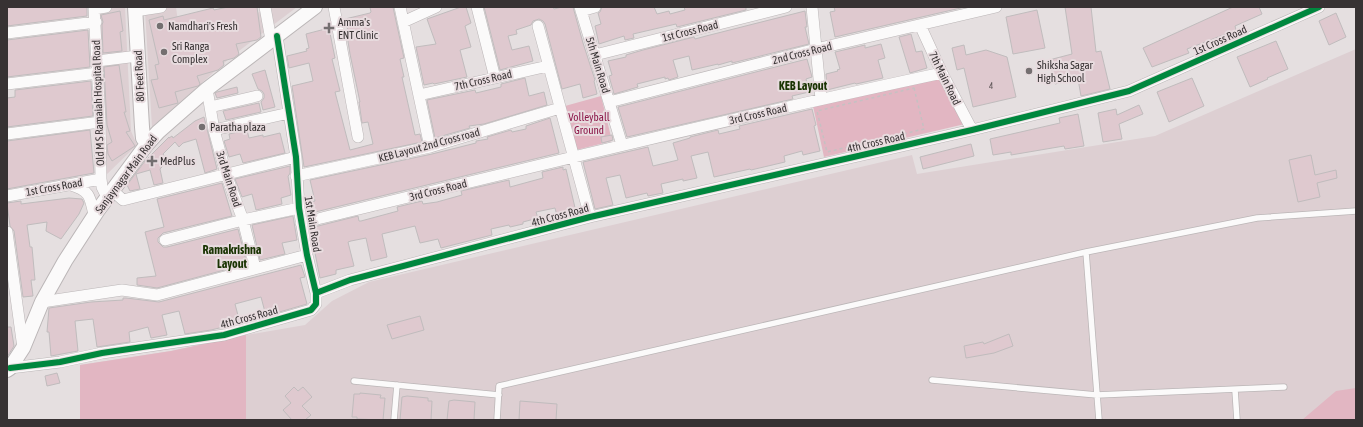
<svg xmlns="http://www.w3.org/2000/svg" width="1363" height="427" viewBox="0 0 1363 427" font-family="'Asap Condensed',sans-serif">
	<rect width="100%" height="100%" fill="#e5dfe0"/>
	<path fill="#ddcfd2" d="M94 7H125L131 131 137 145 105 176Z
		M168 7H176L184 67 266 7H297L231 57 152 127 145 11Z
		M1356 49V420H80V365L171 351 246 335 305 325 332 301 369 282 912 155 917 174 1155 136Z"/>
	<path fill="#e2b6c2" d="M940 77 965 124 824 157 813 106Z
		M601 96 612 141 576 150 565 106Z
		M246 335V420H80V365L171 351Z
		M1356 388V420H1302L1336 391Z"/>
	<path fill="#dfc9cf" stroke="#c0bcbd" d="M7 7H87V16L7 26Z
		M228 7H257L261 37 257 40 236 44 239 54 234 58 223 61 224 65 218 70 197 76 200 84 198 86 175 92 178 103 159 108 151 80 158 79 155 65 159 64 149 20 163 16 164 20 213 8 214 10Z
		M370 7H393L404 58 400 59 404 77H402L415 135 420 134 422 142 304 167 292 86 313 81 309 63 289 68 287 56 307 51 306 49 309 48 306 34 329 28 335 58 332 59 340 91 335 92 350 150 373 144 368 122 362 123 359 102H360L350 54 347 35H349L345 19 370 13 371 12Z
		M461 7H466L471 23 465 26 471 47 460 50 467 77 434 84 433 83 424 85 416 47 436 44 427 19Z
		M484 7H553L554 9 562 7H573L583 43 595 80 594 81 597 94 583 98 580 84 562 89 545 24 543 21 539 19 533 21 531 25 516 30 517 34 508 36 512 50 529 46 533 61 500 70Z
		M602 7H654L657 14 669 11 670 14 685 10 684 7H746V10L677 27 676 24 633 34 634 38 625 40 624 36 599 44 595 26 601 24 598 13 600 12Z
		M834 7H965L835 37 830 12 835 11Z
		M1065 7H1091L1096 52 1101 51 1110 89 1081 96 1078 79 1055 84 1049 60 1072 54Z
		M1233 7H1259L1262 14 1235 26 1236 30 1187 49 1189 53 1152 67 1143 48Z
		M1037 10 1045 48 1013 54 1006 17Z
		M120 11 123 31 120 32 122 51 103 53 102 25 103 22 101 15Z
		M805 11 807 27H805L809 44 732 63V61L718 65V64L692 70 689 56 673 60 678 77 669 80 668 78 665 79V77L637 84 638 87 614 94 609 76 612 75 608 61 626 57V55L643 50 694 37 695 39 706 36Z
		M1336 13 1346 37 1329 45 1319 21Z
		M88 30 90 67 7 77V40Z
		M911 34 916 52 922 51 927 68 910 73 899 37Z
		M1276 41 1288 69 1267 78 1268 79 1250 87 1237 57Z
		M881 44 885 58 878 60 883 78 856 84 855 83 827 90 826 74 838 71 837 70 840 69 835 52 865 45V48Z
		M964 45 966 55 986 50 1007 57 1016 97 973 107 964 68 957 70 952 48Z
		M807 59 812 77 806 79 809 92 792 96 793 99 627 137 618 107Z
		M119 65 126 112H124L130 131 126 132 135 146 112 161 108 154 107 145 112 142 107 125 104 67Z
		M265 70 275 107 263 110 261 102 264 98V94L262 91 258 89 252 74Z
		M525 78 529 96 544 92 547 105 484 124 469 126 470 128 435 138 427 100 475 90 476 93 501 87V84Z
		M1192 78 1204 106 1169 122 1157 92Z
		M91 81 93 116 7 127V98L15 97V90Z
		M237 87 238 93 217 98 215 93 217 92Z
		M259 103 261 112 226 120 223 111Z
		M1139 105 1143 114 1119 124 1122 139 1103 142 1098 113 1116 109 1117 115Z
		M812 109 816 125 814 126 820 151 803 155 802 151 784 156 785 162 751 170 750 169 714 177 708 152 691 156 697 178 683 181V179L661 184 663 193 648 196 647 193 626 198 620 175 606 178 613 205 595 209 583 162 648 147 653 166 678 160 673 143 690 138V137L718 130 719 134 740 129 739 126Z
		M1078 114 1084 146 1065 149 1064 146 1011 155V152L993 155 990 139 1060 123 1059 118Z
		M204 117 217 169 205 173 196 139 183 143 179 147 175 142 163 154 168 160 160 169 163 183 154 185 150 170 136 174 140 189 130 191 127 185 145 161 169 137V138L172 136 173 138 195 121Z
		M550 118 559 153 307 214 306 203 315 201 310 180 432 154 476 143V141L488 139 487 137 511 130 512 132 526 129V126Z
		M90 130 94 173 7 189V141Z
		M247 130 249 138 263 135V137L280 133 285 153 243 163 240 154 229 157 224 141 230 139 229 134Z
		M612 135 613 140 602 143 601 137Z
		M971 144 974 156 923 169 920 157Z
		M1311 155 1315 175 1336 170 1337 178 1317 183 1320 197 1298 202 1289 160Z
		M290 166V173L289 175 288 176 291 195 281 198 282 204 256 210 252 194 242 197 235 179Z
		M563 167V170L566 169 576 212 557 216 555 208 536 212 538 218 523 222V224L510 227 509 225 491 229 492 235 441 248 438 239 420 243 415 226 382 234 387 257 371 261 366 238 351 241 348 242 354 266 336 270V274L320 278 310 228 358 216 359 221H361L398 211 397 207 422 201 423 204 437 202 462 195 461 191 509 180 510 187 543 178 542 172Z
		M222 183 232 216 163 233 158 238V242L163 247H167L238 229 247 264 157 288 137 285V278L156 276 145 232 164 227 157 199Z
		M69 198 82 199 84 203 79 214 61 239 46 231 47 222 27 225 30 247H32L35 280H31L33 296 23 297 14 231 10 226 7 203 21 201V204Z
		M293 216 297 240 282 243 285 254 260 260 252 225Z
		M301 265 305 277 300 278 307 304 276 313 275 310 265 312 261 297 235 304 240 323 211 330 185 334 179 311 162 315 167 335 151 338 148 327 129 332 130 342 97 347 93 319 75 321 78 351 51 356 49 332H47L49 308 91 302 123 300V298H126L159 302Z
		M420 316 424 330 392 339 387 325Z
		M7 327H11L14 346 7 357Z
		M1009 334 1013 346 994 353 966 358 964 346 983 342 984 344Z
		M57 373 60 383 47 386 45 376Z
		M294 387 298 391 303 387 312 397 302 406 311 415 305 420H292L283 410 291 403 285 396Z
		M360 393 381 395 380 398H385L383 420 357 419V417H352L354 394H360Z
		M407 396 428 398V401H432L431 420H400L402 397Z
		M454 400 475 402 474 420H447L449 401Z
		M520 401 557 404 556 420H519Z"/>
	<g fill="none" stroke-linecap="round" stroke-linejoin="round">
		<defs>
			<path id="service" d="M1086 252 1099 420
				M932 380 1097 395 1284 387
				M354 381 499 395
				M1235 390 1237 420
				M394 420 397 385
				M497 420 499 386 1086 252 1257 218 1356 211"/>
			<path id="minor" d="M94 7 100 122 101 179 102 187 107 197
				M265 7 271 40
				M334 7 358 137
				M400 7 430 147
				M477 7 495 78
				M580 7 622 145
				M812 7 821 99
				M94 9 106 7
				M135 11 161 7
				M581 11 595 7
				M403 22 436 7
				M920 25 942 73 972 130
				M538 26 590 217
				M7 33 96 22
				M595 55 786 7
				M97 61 138 56
				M7 84 98 73
				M207 89 214 130 226 174 243 220 255 268
				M419 95 548 66
				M609 102 816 49 996 7
				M210 107 257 96
				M214 130 289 113
				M7 134 100 122
				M296 176 430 147 560 108
				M71 185C90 191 90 196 94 215
				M112 190 123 200 296 157
				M7 196 101 179
				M301 223C515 171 727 119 942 73
				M7 232 23 348
				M165 240 243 220 299 208
				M316 293 350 280 590 217 972 130 1129 91 1319 7
				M42 302 122 290 157 295 307 255
				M10 368 60 362 102 353 224 335 311 310 316 304V293L307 255 299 208 296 157 277 36"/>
			<path id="tertiary" d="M135 7 142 127 143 138 147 144
				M7 370 10 368 23 348 42 302 65 261 98 210 147 144 158 132 207 89 315 7"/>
		</defs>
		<use href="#service" stroke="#bbb6b7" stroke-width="7"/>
		<use href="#minor" stroke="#bbb6b7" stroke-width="12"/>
		<use href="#tertiary" stroke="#bbb6b7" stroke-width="16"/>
		<path stroke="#c4c1c2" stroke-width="1.5" stroke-dasharray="3 3" stroke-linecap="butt" d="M914 88 924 129 827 152 817 111Z"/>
		<use href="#service" stroke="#fbfafa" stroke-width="5.5"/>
		<use href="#minor" stroke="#fbfafa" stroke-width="11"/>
		<use href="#tertiary" stroke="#fbfafa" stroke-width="14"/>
		<defs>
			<path id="cycleway" d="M316 293 350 280 590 217 972 130 1129 91 1319 7
				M10 368 60 362 102 353 224 335 311 310 316 304V293L307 255 299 208 296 157 277 36"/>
		</defs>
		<use href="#cycleway" stroke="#e8dcdf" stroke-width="8"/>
		<use href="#cycleway" stroke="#00873e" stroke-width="6"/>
	</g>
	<g fill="#746f70" stroke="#e8dcdf" stroke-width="1.5">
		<circle cx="160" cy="26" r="4"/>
		<path d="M327 22h4v4h4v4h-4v4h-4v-4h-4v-4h4z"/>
		<circle cx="164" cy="52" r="4"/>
		<circle cx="1029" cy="71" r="4"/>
		<circle cx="202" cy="127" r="4"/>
		<path d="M150 155h4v4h4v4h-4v4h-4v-4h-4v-4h4z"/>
	</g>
	<g text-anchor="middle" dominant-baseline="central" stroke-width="4" stroke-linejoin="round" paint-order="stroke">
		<g font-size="9" fill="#61585a">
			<text x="991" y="86">4</text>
		</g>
		<g font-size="11" fill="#373233" stroke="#e8dcdf" text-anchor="start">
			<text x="338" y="22">Amma's<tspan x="338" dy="13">ENT Clinic</tspan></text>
			<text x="168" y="26">Namdhari's Fresh</text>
			<text x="172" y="46">Sri Ranga<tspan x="172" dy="13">Complex</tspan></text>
			<text x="1037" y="65">Shiksha Sagar<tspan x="1037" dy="13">High School</tspan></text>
			<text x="210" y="127">Paratha plaza</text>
			<text x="160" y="161">MedPlus</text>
		</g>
		<g font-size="11" fill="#373233" stroke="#e8dcdf">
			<text transform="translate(690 31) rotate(-14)">1st Cross Road</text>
			<text transform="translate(1220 40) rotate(-24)">1st Cross Road</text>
			<text transform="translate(802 53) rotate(-14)">2nd Cross Road</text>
			<text transform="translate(598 65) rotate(73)">5th Main Road</text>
			<text transform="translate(139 76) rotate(-93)">80 Feet Road</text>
			<text transform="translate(945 78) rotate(64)">7th Main Road</text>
			<text transform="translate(483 80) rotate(-13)">7th Cross Road</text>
			<text transform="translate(98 103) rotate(-92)">Old M S Ramaiah Hospital Road</text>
			<text transform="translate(758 114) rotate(-13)">3rd Cross Road</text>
			<text transform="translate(876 142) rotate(-13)">4th Cross Road</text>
			<text transform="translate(429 145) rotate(-15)">KEB Layout 2nd Cross road</text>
			<text transform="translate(126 174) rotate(-53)">Sanjaynagar Main Road</text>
			<text transform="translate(229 179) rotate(72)">3rd Main Road</text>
			<text transform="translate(54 187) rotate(-10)">1st Cross Road</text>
			<text transform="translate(438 190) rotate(-14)">3rd Cross Road</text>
			<text transform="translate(560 215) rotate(-15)">4th Cross Road</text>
			<text transform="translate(313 224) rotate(81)">1st Main Road</text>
			<text transform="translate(249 317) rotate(-15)">4th Cross Road</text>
		</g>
		<g font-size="11" fill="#8b1547" stroke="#e8dcdf">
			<text x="589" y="117">Volleyball<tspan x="589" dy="13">Ground</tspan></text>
		</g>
		<g font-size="12" font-weight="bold" fill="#1a3403" stroke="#e8dcdf">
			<text x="803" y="86">KEB Layout</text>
			<text x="232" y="250">Ramakrishna<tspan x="232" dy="14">Layout</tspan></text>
		</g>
	</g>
	<rect width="1363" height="427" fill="none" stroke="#373233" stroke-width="16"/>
</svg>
